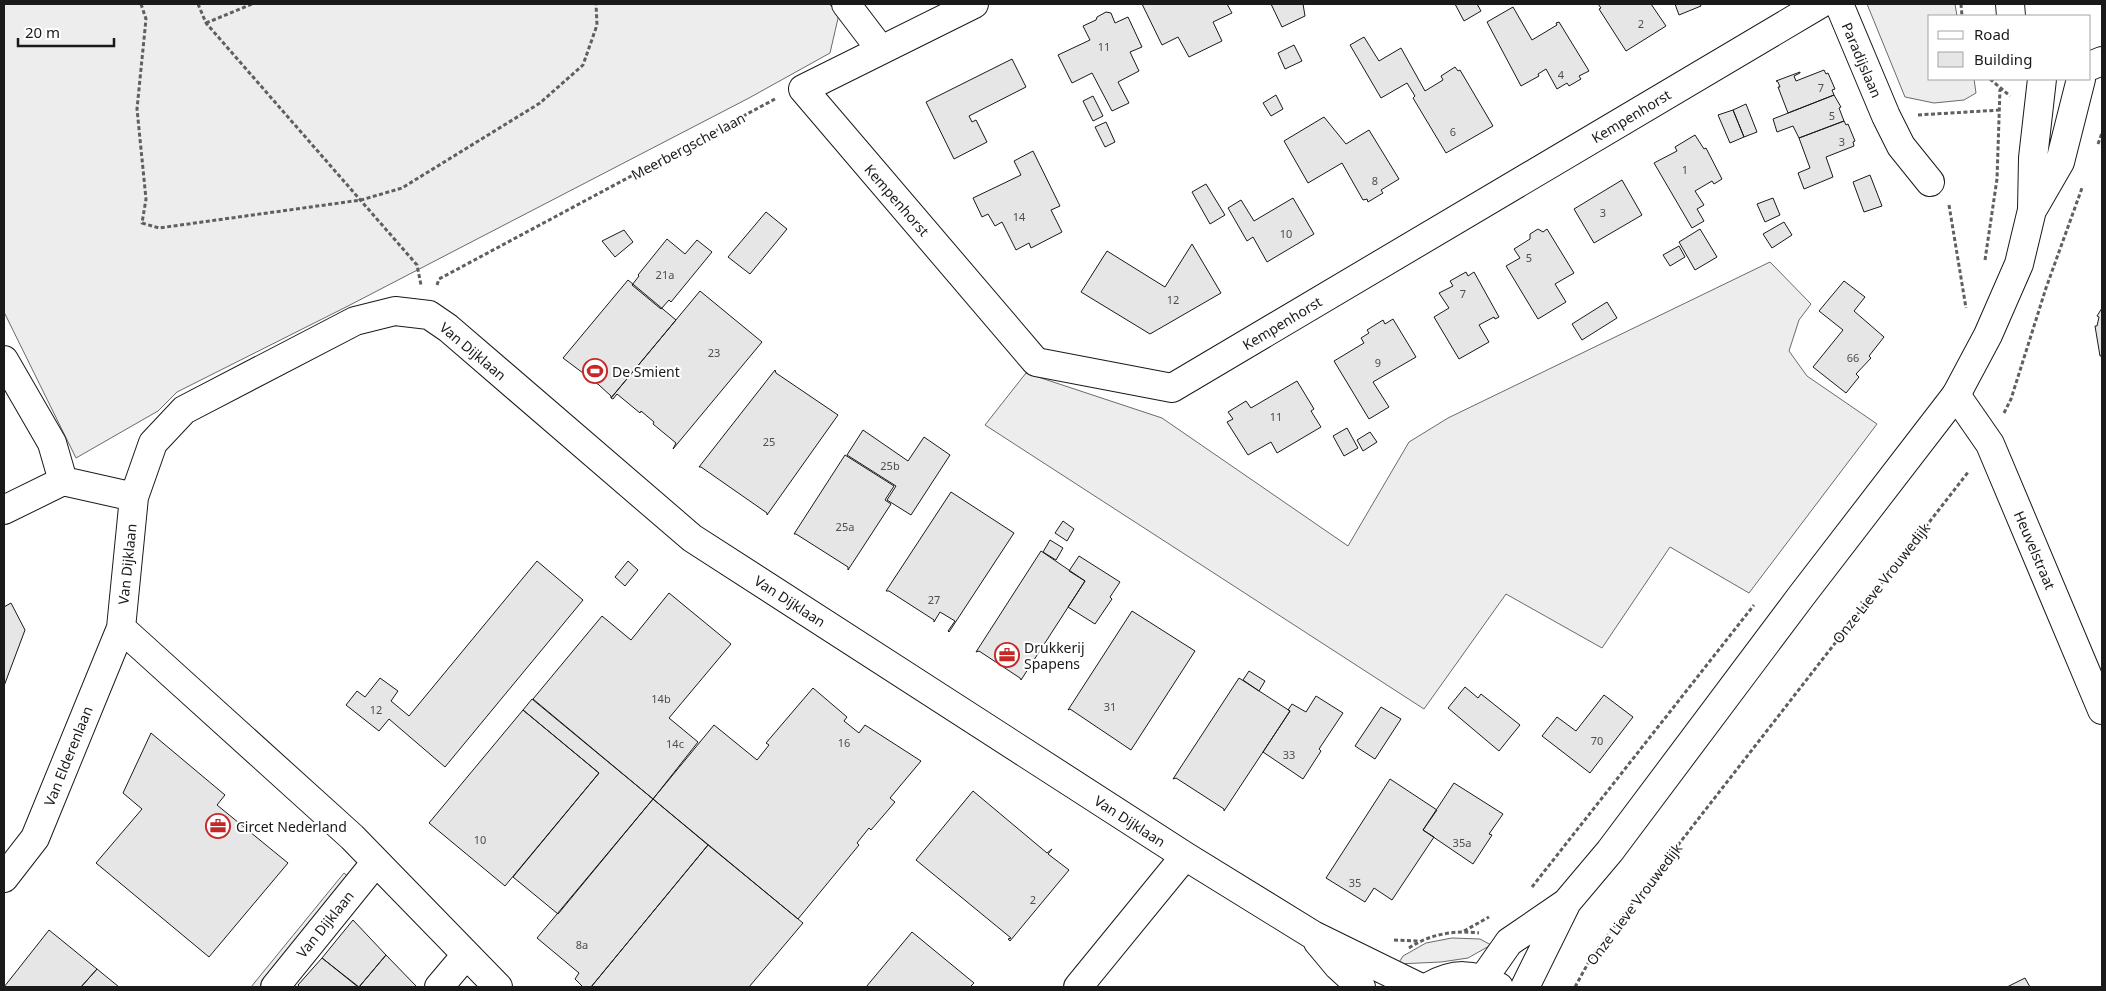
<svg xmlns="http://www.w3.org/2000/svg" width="2106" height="991" viewBox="0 0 2106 991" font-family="'Noto Sans',sans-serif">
	<rect width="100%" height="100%" fill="#fff"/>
	<path fill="#ededed" stroke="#6a6a6a" d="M4 4H829L839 14 830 53 749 98 348 306 177 392 158 411 76 458 4 312Z
		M1867 4H1955L1957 16H1930V79H1974L1976 93 1964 100 1934 103 1905 97Z
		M1770 262 1811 304 1799 320 1789 351 1807 376 1877 424 1749 593 1670 547 1602 648 1506 594 1424 709 985 425 1026 373 1162 418 1348 546 1409 442 1448 418Z
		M344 873 354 882 267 987H251Z
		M1452 938 1480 939 1491 945 1468 958 1441 962 1398 964 1403 956 1426 943Z"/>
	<path fill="#e6e6e6" stroke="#1a1a1a" d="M1142 4H1227L1232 13 1213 22 1222 41 1189 57 1178 37 1162 45Z
		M1271 4H1303L1305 16 1282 27Z
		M1455 4H1477L1481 11 1464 21Z
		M1598 4H1651L1666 26 1626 51 1599 9 1601 8Z
		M1675 4H1700L1701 6 1679 15Z
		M1513 7 1532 40 1557 25 1556 23 1559 22 1589 71 1579 76 1581 79 1569 86 1567 83 1557 89 1546 69 1538 74 1539 76 1521 86 1487 22Z
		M1106 12 1111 13 1115 23 1128 17 1142 47 1130 52 1139 71 1118 82 1129 103 1112 111 1092 73 1072 83 1058 55 1090 40 1083 26 1096 20 1097 17Z
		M1364 37 1379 61 1401 48 1425 91 1443 80 1441 76 1455 67 1458 71 1460 70 1493 126 1446 153 1413 98 1415 96 1407 83 1381 98 1350 45Z
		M1294 45 1302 61 1285 69 1278 53Z
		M1012 59 1026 87 969 116 972 122 976 120 987 142 954 159 926 102Z
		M1824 70 1826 74 1828 73 1835 89 1832 90 1834 95 1788 113 1778 87H1780L1778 82 1776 81 1800 72V73L1794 76 1796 81Z
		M1276 95 1283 109 1271 116 1263 103Z
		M1834 95 1841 107 1839 108 1844 121 1799 138 1793 126 1777 132 1773 119Z
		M1093 96 1103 116 1093 121 1083 101Z
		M1746 104 1757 132 1744 137 1733 110Z
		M1733 110 1744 137 1730 143 1718 115Z
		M1324 117 1346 144 1369 130 1399 179 1381 190 1383 193 1368 202 1367 199 1363 200 1342 163 1308 183 1284 141Z
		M1844 121 1846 125 1848 124 1855 141 1853 142 1854 146 1826 157 1833 177 1804 189 1798 173 1810 168 1799 138Z
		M1106 122 1115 142 1105 147 1095 127Z
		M1695 135 1704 149 1706 148 1722 179 1714 184 1712 181 1695 191 1704 205 1697 209 1704 221 1692 228 1654 163 1677 151 1675 147Z
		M1033 151 1060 206 1051 210 1062 232 1031 248 1029 243 1016 250 1002 222 995 226 988 214 982 217 973 198 1021 175 1014 161Z
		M1870 175 1882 206 1864 212 1853 182Z
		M1622 180 1642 215 1594 243 1574 209Z
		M1206 184 1225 215 1210 224 1192 192Z
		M1293 198 1314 234 1267 262 1253 237 1247 241 1228 208 1241 200 1254 221Z
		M1773 198 1780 215 1765 222 1757 204Z
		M766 212 787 229 750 274 728 257Z
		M1784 222 1792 235 1772 248 1763 234Z
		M1538 229 1543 232 1547 229 1574 273 1555 284 1566 302 1538 319 1506 266 1520 258 1514 249 1530 239V234Z
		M1700 229 1717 257 1695 270 1679 242Z
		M624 230 633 242 615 257 602 241Z
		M667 239 685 254 697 240 712 252 671 302 669 300 661 309 632 285 639 276 638 275Z
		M1192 244 1221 293 1150 334 1081 292 1107 251 1165 287Z
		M1679 246 1685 257 1670 266 1663 255Z
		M1466 272 1468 276 1474 272 1499 317 1495 319 1494 317 1479 325 1489 342 1459 359 1434 317 1449 308 1439 293 1453 286 1450 281Z
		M628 280 676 320 611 398V396L599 385 563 358Z
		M1844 281 1865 297 1854 311 1884 337 1869 356 1871 358 1856 374 1859 377 1846 393 1813 367 1843 330 1819 311Z
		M700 291 762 342 673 449 676 443 653 424 654 422 641 411 640 413 617 394 613 399 611 398Z
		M1607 302 1617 318 1582 340 1572 324Z
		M2102 308V356H2100L2095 326H2097L2099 317 2097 316Z
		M1393 319 1416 357 1373 382 1389 407 1369 419 1334 361 1364 343 1361 338 1369 333 1367 330 1383 320 1385 324Z
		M775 370 776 373 838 415 767 515V513L701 467H699Z
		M1297 381 1314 409 1311 411 1321 427 1277 453 1271 442 1248 455 1227 422 1233 419 1228 412 1246 401 1251 408Z
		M1347 428 1358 448 1344 456 1333 436Z
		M863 430 908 461 924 437 950 455 911 515 887 500 896 486 847 455Z
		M1370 432 1377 442 1363 451 1357 440Z
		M845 455 894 486 885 500 891 504 848 570V567L796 534H794Z
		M951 492 1014 533 949 632 948 631 955 621 940 612 934 622V620L889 591H886Z
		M1063 521 1074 529 1067 541 1055 533Z
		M1050 540 1063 548 1056 560 1043 552Z
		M1041 551 1085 581 1021 680 1020 678 979 651 976 652Z
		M1079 556 1120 582 1110 597 1112 599 1095 624 1068 607 1085 581 1069 571Z
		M537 561 583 600 445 767 389 719 379 731 346 705 357 691 365 697 380 678 398 691 391 701 409 716Z
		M628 561 638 570 625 586 615 577Z
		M669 593 731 644 669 718 698 742 653 799 533 699 602 616 631 640Z
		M11 603 25 630 4 686V607Z
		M1132 611 1195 651 1131 750 1070 709 1068 710Z
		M1249 671 1265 681 1259 691 1243 680Z
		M1239 678 1290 711 1224 811V809L1176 778 1173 779Z
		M1465 687 1478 698 1481 694 1520 725 1499 751 1448 708Z
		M813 688 847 717 844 721 859 733 865 725 921 761 890 798 895 802 871 830 869 828 857 843 859 845 798 919 653 799 714 725 757 760 769 745 766 743Z
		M1604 695 1633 717 1590 773 1542 736 1557 717 1576 731Z
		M1316 696 1343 713 1319 749 1321 751 1303 779 1263 752 1290 711 1288 710 1292 704 1306 712Z
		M532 699 653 799 558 914 513 877 599 773 523 710Z
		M1381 707 1401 719 1375 759 1355 746Z
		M523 710 599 773 505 886 429 823Z
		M151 733 225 795 217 805 288 863 209 957 96 863 142 809 123 793Z
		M1390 779 1437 810 1423 830 1434 837 1392 900 1374 888 1365 902 1326 878Z
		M1454 783 1503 814 1489 834 1492 835 1473 864 1423 830Z
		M973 791 1047 853 1052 849 1048 854 1069 870 1010 941 1008 939 1011 938 916 860Z
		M653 799 708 845 591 987H583L575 979 579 973 537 938Z
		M708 845 803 923 749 987H591Z
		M353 920 386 955 359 987 322 958Z
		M49 930 97 969 81 987H4Z
		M912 932 974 983 970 987H866Z
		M386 955 417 987H359Z
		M322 958 358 987H300L298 985Z
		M97 969 119 987H81Z
		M2025 978 2030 987H2007Z"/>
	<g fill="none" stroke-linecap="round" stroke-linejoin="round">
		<defs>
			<path id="minor" d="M846 4 881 50
				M974 4 803 89 1036 362 1172 388 1820 4
				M1839 4 1886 116 1901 146 1930 182
				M4 360 52 443 63 481
				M1956 395 1990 444 2102 710
				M4 510 63 481 134 497
				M4 878 35 838 121 628
				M1318 942 1338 966 1361 987
				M275 987 376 862
				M439 987 466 955
				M498 987 352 837 121 628 134 497 153 443 184 410 355 321 395 311 429 315 448 328 692 538 1185 856 1313 935 1419 987
				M1078 987 1185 856"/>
			<path id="major" d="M2010 4 2011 16
				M2090 66 2102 61
				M2034 207 2060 162 2081 79
				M1483 979 1509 942 1566 903
				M1428 987C1454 972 1473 973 1499 987
				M1525 987 1567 902 1610 851 1802 595 1956 395 1988 335 2019 264 2032 210 2033 158 2042 79"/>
		</defs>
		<use href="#minor" stroke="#1a1a1a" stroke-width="30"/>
		<use href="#major" stroke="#1a1a1a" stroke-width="30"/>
		<path stroke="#5f5f5f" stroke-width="3" stroke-dasharray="4 2.5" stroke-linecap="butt" d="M141 4 146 19 137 109 146 199 142 223 159 228 361 200 402 188 540 103 583 65 597 25 596 4
			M198 4 206 23 417 265 421 285
			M1961 4 1962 16
			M206 23 252 4
			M1990 79 2010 96
			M1918 115 2000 110
			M2098 144 2102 133
			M1949 205 1966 308
			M1985 260 1997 179 2000 89
			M437 285 439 279 775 99
			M2004 413 2011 399 2046 288 2082 188
			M1532 887 1754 605
			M1464 931 1489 917
			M1394 940 1418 941
			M1409 948C1430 934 1454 930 1479 933
			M1575 987 1592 956 1629 908 1969 471"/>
		<use href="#minor" stroke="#fff" stroke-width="28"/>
		<use href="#major" stroke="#fff" stroke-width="28"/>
	</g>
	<defs>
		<symbol id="stadium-ring" viewBox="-11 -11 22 22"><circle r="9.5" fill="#fff" stroke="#c62828" stroke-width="1.5"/><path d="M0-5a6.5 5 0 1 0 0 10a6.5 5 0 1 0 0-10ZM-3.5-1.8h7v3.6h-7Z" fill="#c62828"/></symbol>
		<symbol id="office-ring" viewBox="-11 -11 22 22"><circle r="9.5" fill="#fff" stroke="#c62828" stroke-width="1.5"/><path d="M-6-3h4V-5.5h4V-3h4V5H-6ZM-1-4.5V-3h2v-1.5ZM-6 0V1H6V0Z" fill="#c62828"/></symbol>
	</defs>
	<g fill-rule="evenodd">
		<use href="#stadium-ring" x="581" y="357" width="28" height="28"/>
		<use href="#office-ring" x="993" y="641" width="28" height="28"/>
		<use href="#office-ring" x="204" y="812" width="28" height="28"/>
	</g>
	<g text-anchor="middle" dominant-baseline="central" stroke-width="4" stroke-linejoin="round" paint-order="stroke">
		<g font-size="11" fill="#4d4d4d">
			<text x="1641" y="23">2</text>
			<text x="1104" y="46">11</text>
			<text x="1561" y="74">4</text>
			<text x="1821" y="87">7</text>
			<text x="1832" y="115">5</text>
			<text x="1453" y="131">6</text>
			<text x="1842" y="141">3</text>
			<text x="1685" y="169">1</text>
			<text x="1375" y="180">8</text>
			<text x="1603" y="212">3</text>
			<text x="1019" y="216">14</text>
			<text x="1286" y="233">10</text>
			<text x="1529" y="257">5</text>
			<text x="665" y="274">21a</text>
			<text x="1463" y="293">7</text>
			<text x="1173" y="299">12</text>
			<text x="714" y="352">23</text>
			<text x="1853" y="357">66</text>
			<text x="1378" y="362">9</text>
			<text x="1276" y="416">11</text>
			<text x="769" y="441">25</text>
			<text x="890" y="465">25b</text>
			<text x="845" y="526">25a</text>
			<text x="934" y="599">27</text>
			<text x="661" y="698">14b</text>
			<text x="1110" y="706">31</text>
			<text x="376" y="709">12</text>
			<text x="1597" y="740">70</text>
			<text x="844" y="742">16</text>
			<text x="675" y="743">14c</text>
			<text x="1289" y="754">33</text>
			<text x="480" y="839">10</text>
			<text x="1462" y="842">35a</text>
			<text x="1355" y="882">35</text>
			<text x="1033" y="899">2</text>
			<text x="582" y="944">8a</text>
		</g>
		<g font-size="14" fill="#1a1a1a" stroke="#fff">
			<text transform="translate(1862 60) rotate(67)">Paradijslaan</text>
			<text transform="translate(1631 116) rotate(-31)">Kempenhorst</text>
			<text transform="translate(688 146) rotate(-28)">Meerbergsche laan</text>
			<text transform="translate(897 200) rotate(49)">Kempenhorst</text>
			<text transform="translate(1282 323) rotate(-31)">Kempenhorst</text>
			<text transform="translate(473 351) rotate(40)">Van Dijklaan</text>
			<text transform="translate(2035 550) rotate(67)">Heuvelstraat</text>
			<text transform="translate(127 564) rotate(-84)">Van Dijklaan</text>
			<text transform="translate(1881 583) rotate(-52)">Onze Lieve Vrouwedijk</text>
			<text transform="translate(790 601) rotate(33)">Van Dijklaan</text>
			<text transform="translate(68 756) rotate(-68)">Van Elderenlaan</text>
			<text transform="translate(1130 821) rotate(33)">Van Dijklaan</text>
			<text transform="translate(1634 904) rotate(-53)">Onze Lieve Vrouwedijk</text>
			<text transform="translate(325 924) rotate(-51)">Van Dijklaan</text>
		</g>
		<g font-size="14" fill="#1a1a1a" stroke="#fff" text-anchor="start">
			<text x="612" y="371">De Smient</text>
			<text x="1024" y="647">Drukkerij<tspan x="1024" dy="16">Spapens</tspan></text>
			<text x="236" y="826">Circet Nederland</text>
		</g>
	</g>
	<rect width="2106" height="991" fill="none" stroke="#1a1a1a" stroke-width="10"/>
	<rect x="1928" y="15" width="162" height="65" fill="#ffffff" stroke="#a3a3a3"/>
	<rect x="1938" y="31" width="25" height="8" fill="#ffffff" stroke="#a3a3a3"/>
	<text x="1974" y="40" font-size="15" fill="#1a1a1a">Road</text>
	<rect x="1938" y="52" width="25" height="15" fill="#e6e6e6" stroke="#a3a3a3"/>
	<text x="1974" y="65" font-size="15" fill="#1a1a1a">Building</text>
	<path d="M18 38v8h96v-8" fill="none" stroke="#1a1a1a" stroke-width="2.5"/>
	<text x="25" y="38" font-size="15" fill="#1a1a1a" stroke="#ffffff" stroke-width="4" paint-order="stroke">20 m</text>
</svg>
